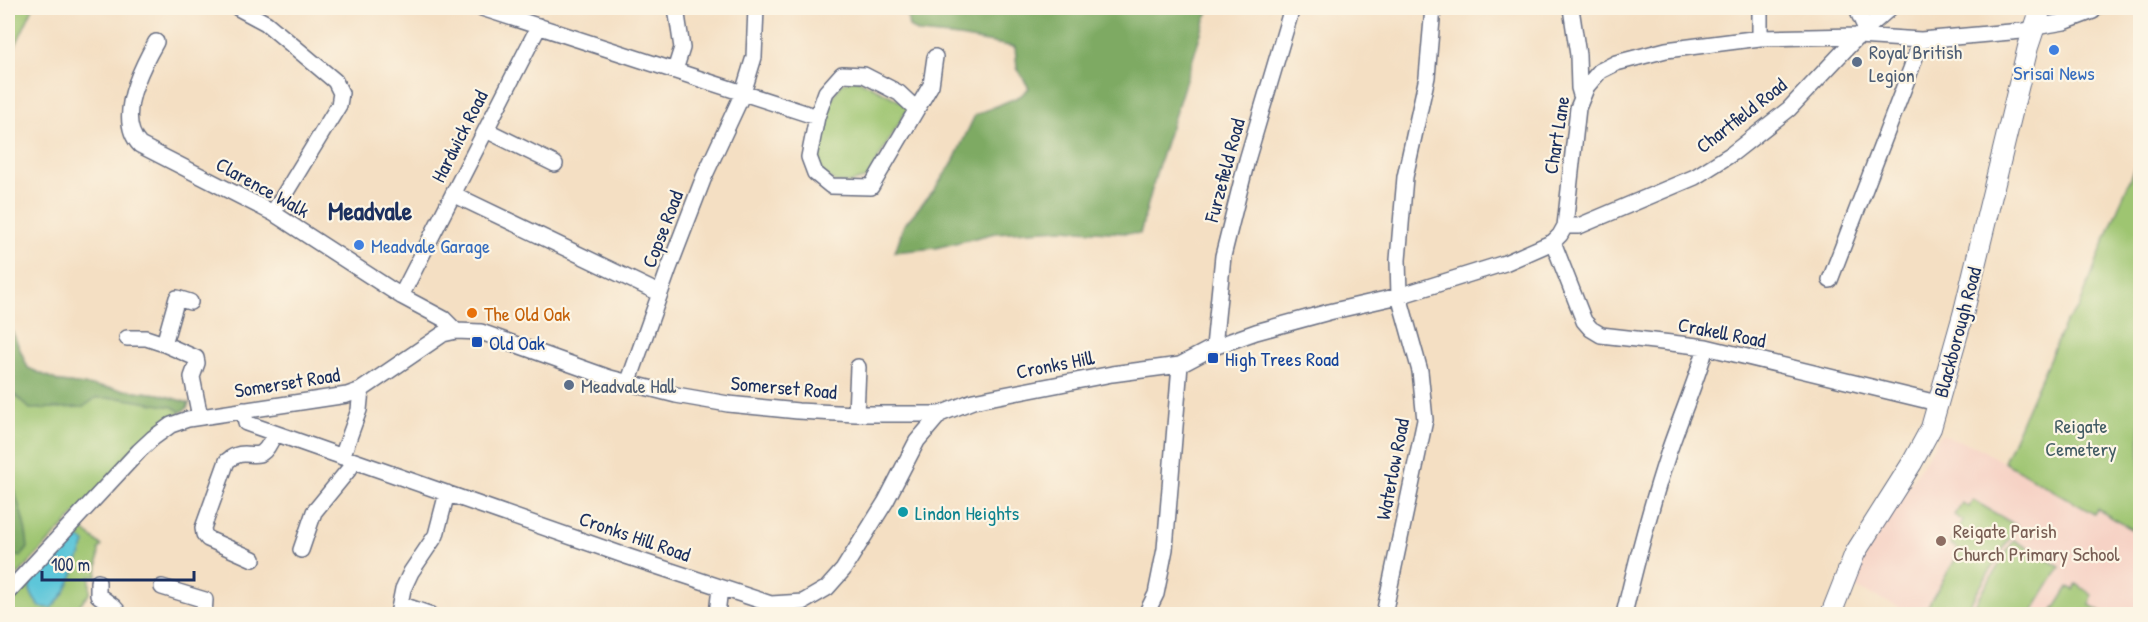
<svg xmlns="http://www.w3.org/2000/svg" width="2148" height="622" viewBox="0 0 2148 622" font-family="'Patrick Hand',sans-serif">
	<rect width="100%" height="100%" fill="#fcf5e5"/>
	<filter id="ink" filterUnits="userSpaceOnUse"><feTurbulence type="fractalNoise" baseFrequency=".0167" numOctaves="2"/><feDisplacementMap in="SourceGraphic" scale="12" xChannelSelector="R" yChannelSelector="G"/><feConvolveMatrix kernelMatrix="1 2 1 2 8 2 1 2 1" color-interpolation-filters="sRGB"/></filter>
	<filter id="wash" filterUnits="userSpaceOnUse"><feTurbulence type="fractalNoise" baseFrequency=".008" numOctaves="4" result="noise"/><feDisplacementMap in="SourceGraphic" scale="24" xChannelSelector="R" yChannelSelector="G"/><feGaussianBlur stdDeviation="1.35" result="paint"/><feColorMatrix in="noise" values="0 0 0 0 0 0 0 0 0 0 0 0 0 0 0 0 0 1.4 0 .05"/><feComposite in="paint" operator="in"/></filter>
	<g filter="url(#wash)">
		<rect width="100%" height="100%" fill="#f4dfc3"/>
		<path fill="#f6d2c5" d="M1941 434 1977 447 2093 514 2097 509 2140 534V614H1915L1851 586 1865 557Z"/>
		<path fill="#9ec571" stroke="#5c7a68" stroke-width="1.5" d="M8 8H33L8 62Z
			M857 79 896 99 908 108 867 178 850 183H836L817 167 814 156 826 108 842 83Z
			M2140 156V534L2097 509 2094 514 2004 462 2066 321 2079 308 2102 247Z
			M8 322 28 368 60 382 159 394 189 403 187 408 156 429 8 585Z
			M1973 500 2017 526 1964 614H1923L1958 555 1955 553 1957 548 1950 544 1963 521 1954 515 1962 503 1969 507Z
			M80 527 102 546 99 549 97 576H90V593L71 614H8V601L20 586 28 584 31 580 30 588 80 539H72L73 535Z
			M2014 540 2060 567 2031 614H1969Z
			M2077 584 2092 595 2090 605 2105 614H2051L2068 587 2074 590Z"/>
		<path fill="#7eaa63" stroke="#4c6c60" stroke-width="1.5" d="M906 8H1209L1158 167 1140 234 1062 229 995 233 936 248 895 252 904 225 934 190 953 162 975 115 1020 96 1029 88 1017 68 1015 47 959 37 919 33 909 27Z
			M8 322 28 368 60 382 159 394 189 403 187 408 181 412 173 407 119 398H96L83 407 30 409 14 394 8 382Z
			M8 474C17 498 26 522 28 548L21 557 8 554Z"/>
		<path fill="#5dc6d9" stroke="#3c7a9c" stroke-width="1.5" d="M72 539H80L85 543C76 565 69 593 51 608L40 607C34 600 27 589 31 580 36 571 64 546 72 539Z"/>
	</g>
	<g filter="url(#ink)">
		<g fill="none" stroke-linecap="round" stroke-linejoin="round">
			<defs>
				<path id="minor" d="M238 8 266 23 335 81 341 93 339 105 273 213
					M482 8 817 117 809 157 815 173 831 186 871 187 931 85 935 57
					M1571 8 1578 55 1579 88 1581 95
					M1860 8 1859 14 1866 29
					M1760 38V8
					M156 42C141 68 115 119 140 145L273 213 401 296 444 319 456 331
					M675 70 682 48 676 8
					M817 117 826 92 842 74 864 75 899 93 916 109
					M486 130 555 164
					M453 194 659 293
					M1565 226H1579L1695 177 1733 153 1789 109 1858 36 1890 8
					M1553 242 1584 321 1591 329 1601 335 1706 347 1937 403
					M1830 280 1911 69 1921 40
					M401 296 539 26
					M190 302 177 298 164 344 196 358 197 363 192 377 200 417
					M127 338H146L164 344
					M1214 347 1223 256 1247 160 1292 8
					M629 383 631 375 669 268 704 177 743 93 754 57 756 8
					M244 410 246 423 626 556 771 604 803 602 827 588 843 570 886 501 917 441 940 414
					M856 414 858 367
					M342 457 359 410 361 390
					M301 550 314 512 350 468 353 461
					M253 559 208 539 204 534 203 528 227 461C250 442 259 472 274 434
					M98 582V595L114 607 120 614
					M162 587 205 600 204 614
					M8 592 139 451 153 438 171 425 188 419 347 395 361 390 443 334 456 331 481 332 610 378 676 395 728 404 798 411 856 414H940L973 401 1112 374 1180 365 1214 347 1256 332 1329 312 1399 296 1505 263 1553 242 1560 235 1565 226 1578 108 1587 86 1600 71 1616 63 1666 50 1760 38 1858 36 1921 40 2033 30 2041 26 2064 22 2093 11
					M400 604 429 614
					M398 614 403 589 411 572 436 535 447 493
					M717 614 720 588
					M1146 614 1156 594 1165 549 1180 365
					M1384 614 1425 420 1420 371 1399 296 1398 260 1405 177 1427 77 1433 8
					M1624 614C1637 559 1651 505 1669 451 1681 416 1696 382 1706 347"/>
				<path id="major" d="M1831 614 1855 553 1912 463 1931 428 1963 315 2028 47 2041 8"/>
			</defs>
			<use href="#minor" stroke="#676d81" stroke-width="18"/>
			<use href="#major" stroke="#676d81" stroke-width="22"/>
			<use href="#minor" stroke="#fff" stroke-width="15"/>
			<use href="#major" stroke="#fff" stroke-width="20"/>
		</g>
	</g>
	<g fill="#3f7fe0" stroke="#fcf5e5" stroke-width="2">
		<circle cx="2054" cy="50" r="6"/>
		<circle cx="359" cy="245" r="6"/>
	</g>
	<g fill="#5c6f8a" stroke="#fcf5e5" stroke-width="2">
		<circle cx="1857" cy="62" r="6"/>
		<circle cx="569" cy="385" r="6"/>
	</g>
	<circle fill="#e8710a" stroke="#fcf5e5" stroke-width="2" cx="472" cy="313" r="6"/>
	<g fill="#1a4fb4" stroke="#fcf5e5" stroke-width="2">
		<rect x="471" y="336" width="12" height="12" rx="3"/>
		<rect x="1207" y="352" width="12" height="12" rx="3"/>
	</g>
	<circle fill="#0f9aa8" stroke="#fcf5e5" stroke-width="2" cx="903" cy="512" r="6"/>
	<circle fill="#8d6e63" stroke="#fcf5e5" stroke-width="2" cx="1941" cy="541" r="6"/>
	<g text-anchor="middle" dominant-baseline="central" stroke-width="4.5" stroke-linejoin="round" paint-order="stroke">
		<g font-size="20" fill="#4e5e75" stroke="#fcf5e5" text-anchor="start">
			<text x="1869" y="51">Royal British<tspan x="1869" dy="23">Legion</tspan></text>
			<text x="581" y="385">Meadvale Hall</text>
		</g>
		<g font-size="20" fill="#366cbe" stroke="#fcf5e5">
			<text x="2054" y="72">Srisai News</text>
			<text x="371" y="245" text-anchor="start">Meadvale Garage</text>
		</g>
		<g font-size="20" fill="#1b2f5e" stroke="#fcf5e5">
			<text transform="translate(1741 115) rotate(-38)">Chartfield Road</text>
			<text transform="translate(1556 135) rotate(-81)">Chart Lane</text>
			<text transform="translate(459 136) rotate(-63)">Hardwick Road</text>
			<text transform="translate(1224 170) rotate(-75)">Furzefield Road</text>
			<text transform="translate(263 187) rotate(29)">Clarence Walk</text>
			<text transform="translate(662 229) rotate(-69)">Copse Road</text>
			<text transform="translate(1722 332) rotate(11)">Crakell Road</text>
			<text transform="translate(1957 332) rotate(-75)">Blackborough Road</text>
			<text transform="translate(1055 364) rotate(-11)">Cronks Hill</text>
			<text transform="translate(287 382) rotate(-9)">Somerset Road</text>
			<text transform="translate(784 387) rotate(5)">Somerset Road</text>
			<text transform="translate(1392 469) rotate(-79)">Waterlow Road</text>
			<text transform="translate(635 536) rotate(19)">Cronks Hill Road</text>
		</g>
		<g font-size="20" fill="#c56008" stroke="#fcf5e5" text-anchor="start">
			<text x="484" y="313">The Old Oak</text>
		</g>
		<g font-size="20" fill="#164399" stroke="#fcf5e5" text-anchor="start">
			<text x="489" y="342">Old Oak</text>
			<text x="1225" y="358">High Trees Road</text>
		</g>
		<g font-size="20" fill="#425c64" stroke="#fcf5e5">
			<text x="2081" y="425">Reigate<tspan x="2081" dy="23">Cemetery</tspan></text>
		</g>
		<g font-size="20" fill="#0d838f" stroke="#fcf5e5" text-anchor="start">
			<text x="915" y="512">Lindon Heights</text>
		</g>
		<g font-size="20" fill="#785e54" stroke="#fcf5e5" text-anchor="start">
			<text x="1953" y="530">Reigate Parish<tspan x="1953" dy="23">Church Primary School</tspan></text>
		</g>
		<g font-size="26" font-weight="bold" fill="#1b2f5e" stroke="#fcf5e5">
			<text x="370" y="210">Meadvale</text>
		</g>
	</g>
	<rect width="2148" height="622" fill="none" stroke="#fcf5e5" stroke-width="30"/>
	<path d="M42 571v9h152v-9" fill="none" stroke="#1b2f5e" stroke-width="3"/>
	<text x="51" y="571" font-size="18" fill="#1b2f5e" stroke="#fcf5e5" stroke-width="4.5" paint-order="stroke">100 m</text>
</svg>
